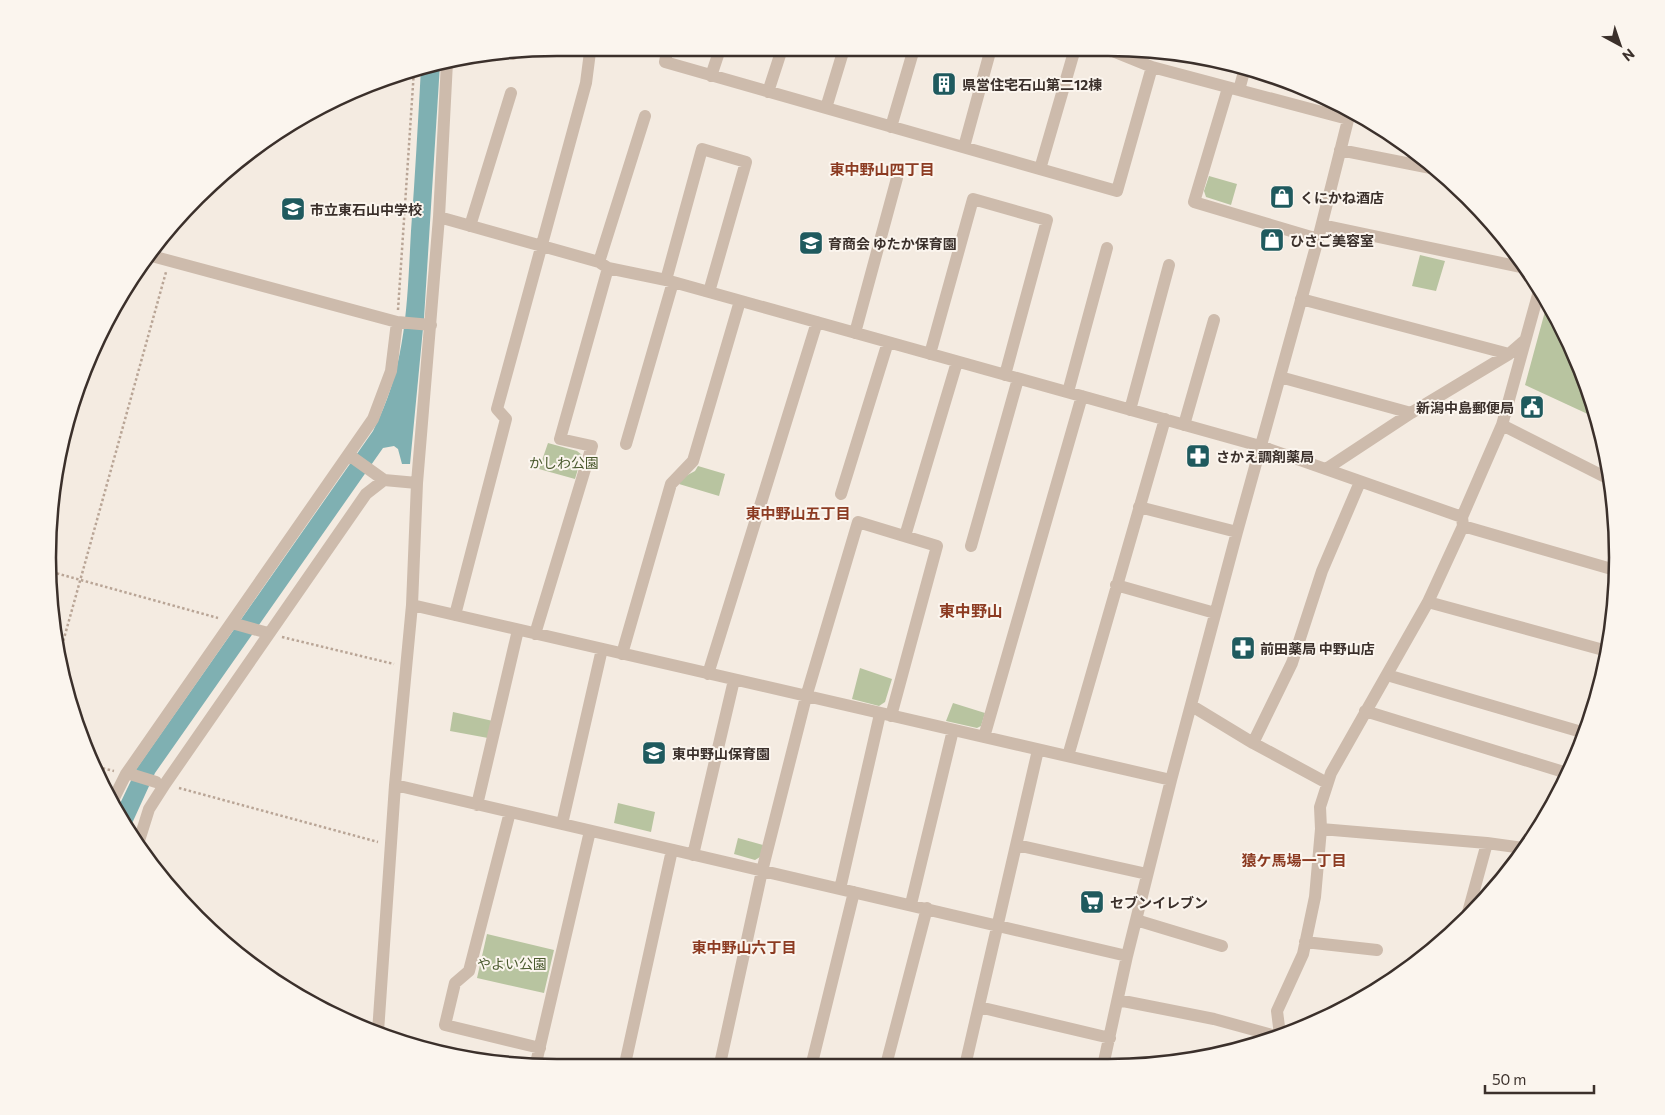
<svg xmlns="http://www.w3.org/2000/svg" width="1665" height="1115" viewBox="0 0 1665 1115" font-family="Commissioner,'Noto Sans JP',sans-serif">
	<rect width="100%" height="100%" fill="#f4ebe1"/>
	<path fill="#b8c4a0" d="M1209 176 1237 184 1231 205 1206 197 1204 191Z
		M1420 255 1445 261 1436 291 1412 286Z
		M1547 304 1565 332 1595 411 1592 416 1525 385Z
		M548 443 577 451 582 455 575 479 539 469Z
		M698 466 725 474 719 496 679 484 682 478 695 471Z
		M860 668 892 679 885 702 879 706 852 699Z
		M953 703 985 713 981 726 977 728 946 721Z
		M453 712 493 721 488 738 450 731Z
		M618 803 655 812 651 832 614 823Z
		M738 838 763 845 760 857 755 860 734 854Z
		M487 934 554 950 544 993 477 978Z"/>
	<path fill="#7fb0b2" d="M440 64 424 318 410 464H402L398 449 394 446 383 448 155 773 129 830 116 812 137 768 373 431C407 365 407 303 411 231 415 177 418 122 421 68Z"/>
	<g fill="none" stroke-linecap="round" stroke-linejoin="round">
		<path stroke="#b9a596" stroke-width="2.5" stroke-dasharray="2.5 2.5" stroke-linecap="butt" d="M398 310 414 70
			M52 572 218 618
			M282 637 394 664
			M58 660 166 272
			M93 766 114 771
			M179 788 378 842"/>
		<path stroke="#cdbbac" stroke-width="12" d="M667 52 665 62 1117 191 1152 67
			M1115 52 1152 67 1348 119
			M513 54 514 52
			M711 76 719 52
			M1228 88 1194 202 1318 239
			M1239 90 1245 68
			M768 92 781 52
			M826 108 843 52
			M891 127 913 52
			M964 147 990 52
			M1340 150 1436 169
			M1040 169 1074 52
			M439 217 599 262 608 268 666 280 1260 446 1462 517
			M1322 225 1525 268
			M470 226 511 93
			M148 255 397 322 431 325
			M599 262 645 116
			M666 280 702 149 746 162 709 292
			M1301 299 1509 354
			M855 333 897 178
			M930 354 973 199 1047 220 1005 375
			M1280 377 1411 413
			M1068 392 1107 248
			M1130 410 1169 265
			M1184 425 1214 320
			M1502 425 1609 479
			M626 444 673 282
			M349 455 384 480
			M1326 469 1411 413 1509 354 1524 341
			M841 494 888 342
			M1139 507 1237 532
			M1463 526 1615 570
			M905 536 957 362
			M971 546 1018 379
			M1116 585 1215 613
			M1428 602 1607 651
			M412 605 1171 780
			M455 615 506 419 497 409 586 83 590 52
			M232 623 268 633
			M535 634 592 446 560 439 608 268
			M622 654 671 484 693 461 740 301
			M708 674 817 322
			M1387 675 1585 733
			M1192 706 1253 743 1327 783
			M1365 711 1567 773
			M984 737 1082 396
			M1253 743 1292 663 1322 571 1360 482
			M1068 756 1165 419
			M130 774 156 782
			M395 785 1127 956
			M111 804 126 774 373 419 391 371 397 322
			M477 805 518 630
			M510 812 469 971 455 983 445 1025 540 1048
			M562 824 602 649
			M1321 829 1487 843 1523 848
			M138 844 149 809 165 784 366 494 384 480 417 483
			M1017 845 1147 874
			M693 855 734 680
			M840 889 880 714
			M911 904 953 730
			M1467 916 1487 843
			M1136 920 1222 946
			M1305 942 1377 950
			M1118 1000 1214 1019 1276 1036
			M979 1007 1110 1038
			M378 1032 395 785 412 605 417 483 439 217 447 62
			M1280 1035 1277 1011 1303 954 1315 897 1321 829 1320 807 1331 773 1428 602 1463 526 1462 517 1502 425 1539 291
			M536 1063 590 831
			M625 1064 672 850
			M720 1064 762 871 806 697 858 522 937 546 891 716
			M809 1065 812 1063 854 892
			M886 1065 927 908
			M965 1066 1038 750
			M1103 1066 1127 956 1171 780 1237 532 1318 239 1350 112"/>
	</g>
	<defs>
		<symbol id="building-square" viewBox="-11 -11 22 22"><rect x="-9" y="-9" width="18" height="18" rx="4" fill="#1f5a5e" stroke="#fbf5ee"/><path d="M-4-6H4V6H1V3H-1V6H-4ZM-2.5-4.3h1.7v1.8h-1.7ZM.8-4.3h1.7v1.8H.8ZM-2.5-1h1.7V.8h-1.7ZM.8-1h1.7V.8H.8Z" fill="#fff"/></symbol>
		<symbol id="shop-square" viewBox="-11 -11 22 22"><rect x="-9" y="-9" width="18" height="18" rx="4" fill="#1f5a5e" stroke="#fbf5ee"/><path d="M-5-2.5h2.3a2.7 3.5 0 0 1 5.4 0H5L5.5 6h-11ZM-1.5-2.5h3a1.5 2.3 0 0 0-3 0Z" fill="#fff"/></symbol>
		<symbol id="school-square" viewBox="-11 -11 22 22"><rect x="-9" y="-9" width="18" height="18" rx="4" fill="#1f5a5e" stroke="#fbf5ee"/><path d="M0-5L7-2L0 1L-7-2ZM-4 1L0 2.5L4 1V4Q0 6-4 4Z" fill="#fff"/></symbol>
		<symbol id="civic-square" viewBox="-11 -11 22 22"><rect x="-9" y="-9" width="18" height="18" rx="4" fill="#1f5a5e" stroke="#fbf5ee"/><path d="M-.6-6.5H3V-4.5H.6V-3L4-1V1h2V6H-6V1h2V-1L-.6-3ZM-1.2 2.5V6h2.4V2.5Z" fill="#fff"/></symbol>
		<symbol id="pharmacy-square" viewBox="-11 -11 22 22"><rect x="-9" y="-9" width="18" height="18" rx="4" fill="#1f5a5e" stroke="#fbf5ee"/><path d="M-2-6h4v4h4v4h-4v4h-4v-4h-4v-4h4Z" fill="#fff"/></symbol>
		<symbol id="supermarket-square" viewBox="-11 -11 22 22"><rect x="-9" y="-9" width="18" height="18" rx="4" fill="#1f5a5e" stroke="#fbf5ee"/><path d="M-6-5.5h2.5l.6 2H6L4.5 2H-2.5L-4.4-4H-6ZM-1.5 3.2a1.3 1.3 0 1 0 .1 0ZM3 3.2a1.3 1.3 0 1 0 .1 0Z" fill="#fff"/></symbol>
	</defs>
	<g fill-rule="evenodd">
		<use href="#building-square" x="930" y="70" width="28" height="28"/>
		<use href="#shop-square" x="1268" y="183" width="28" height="28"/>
		<use href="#school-square" x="279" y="195" width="28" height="28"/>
		<use href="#shop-square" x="1258" y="226" width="28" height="28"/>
		<use href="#school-square" x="797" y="229" width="28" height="28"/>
		<use href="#civic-square" x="1518" y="393" width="28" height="28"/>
		<use href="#pharmacy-square" x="1184" y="442" width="28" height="28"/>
		<use href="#pharmacy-square" x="1229" y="634" width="28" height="28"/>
		<use href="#school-square" x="640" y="739" width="28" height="28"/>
		<use href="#supermarket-square" x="1078" y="888" width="28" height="28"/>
	</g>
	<g text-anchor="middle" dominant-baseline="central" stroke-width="4" stroke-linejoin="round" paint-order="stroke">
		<g font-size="14" font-weight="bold" fill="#3b302b" stroke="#fbf5ee" text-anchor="start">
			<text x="962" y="84">県営住宅石山第二12棟</text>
			<text x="1300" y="197">くにかね酒店</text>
			<text x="310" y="209">市立東石山中学校</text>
			<text x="1290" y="240">ひさご美容室</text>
			<text x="828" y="243">育商会 ゆたか保育園</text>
			<text x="1514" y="407" text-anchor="end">新潟中島郵便局</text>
			<text x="1216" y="456">さかえ調剤薬局</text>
			<text x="1260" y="648">前田薬局 中野山店</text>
			<text x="672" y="753">東中野山保育園</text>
			<text x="1110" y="902">セブンイレブン</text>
		</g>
		<g font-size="14" fill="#4a5a2e" stroke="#fbf5ee">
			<text x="564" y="462">かしわ公園</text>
			<text x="512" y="963">やよい公園</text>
		</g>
		<g font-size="15" font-weight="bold" fill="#8c3b22" stroke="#fbf5ee">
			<text x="882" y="169">東中野山四丁目</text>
			<text x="798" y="513">東中野山五丁目</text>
			<text x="1294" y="860">猿ケ馬場一丁目</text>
			<text x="744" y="947">東中野山六丁目</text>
		</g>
		<g font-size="16" font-weight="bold" fill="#8c3b22" stroke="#fbf5ee">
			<text x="971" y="610">東中野山</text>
		</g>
	</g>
	<path d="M0 0H1665V1115H0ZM557 56H1108A501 501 0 0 1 1609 557V558A501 501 0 0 1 1108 1059H557A501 501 0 0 1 56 558V557A501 501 0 0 1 557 56Z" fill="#fbf5ee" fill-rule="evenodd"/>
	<path fill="none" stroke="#3b302b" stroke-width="2.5" d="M557 56H1108A501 501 0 0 1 1609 557V558A501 501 0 0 1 1108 1059H557A501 501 0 0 1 56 558V557A501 501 0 0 1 557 56Z"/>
	<g transform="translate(1620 45) rotate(140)" stroke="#fbf5ee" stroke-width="4" paint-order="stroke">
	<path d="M0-4L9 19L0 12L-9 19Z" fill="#3b302b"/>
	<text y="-8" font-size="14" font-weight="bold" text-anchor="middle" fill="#3b302b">N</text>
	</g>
	<path d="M1485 1085v8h109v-8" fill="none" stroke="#3b302b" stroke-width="2.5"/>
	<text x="1492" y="1085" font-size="15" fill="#3b302b" stroke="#fbf5ee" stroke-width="4" paint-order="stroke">50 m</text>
</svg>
